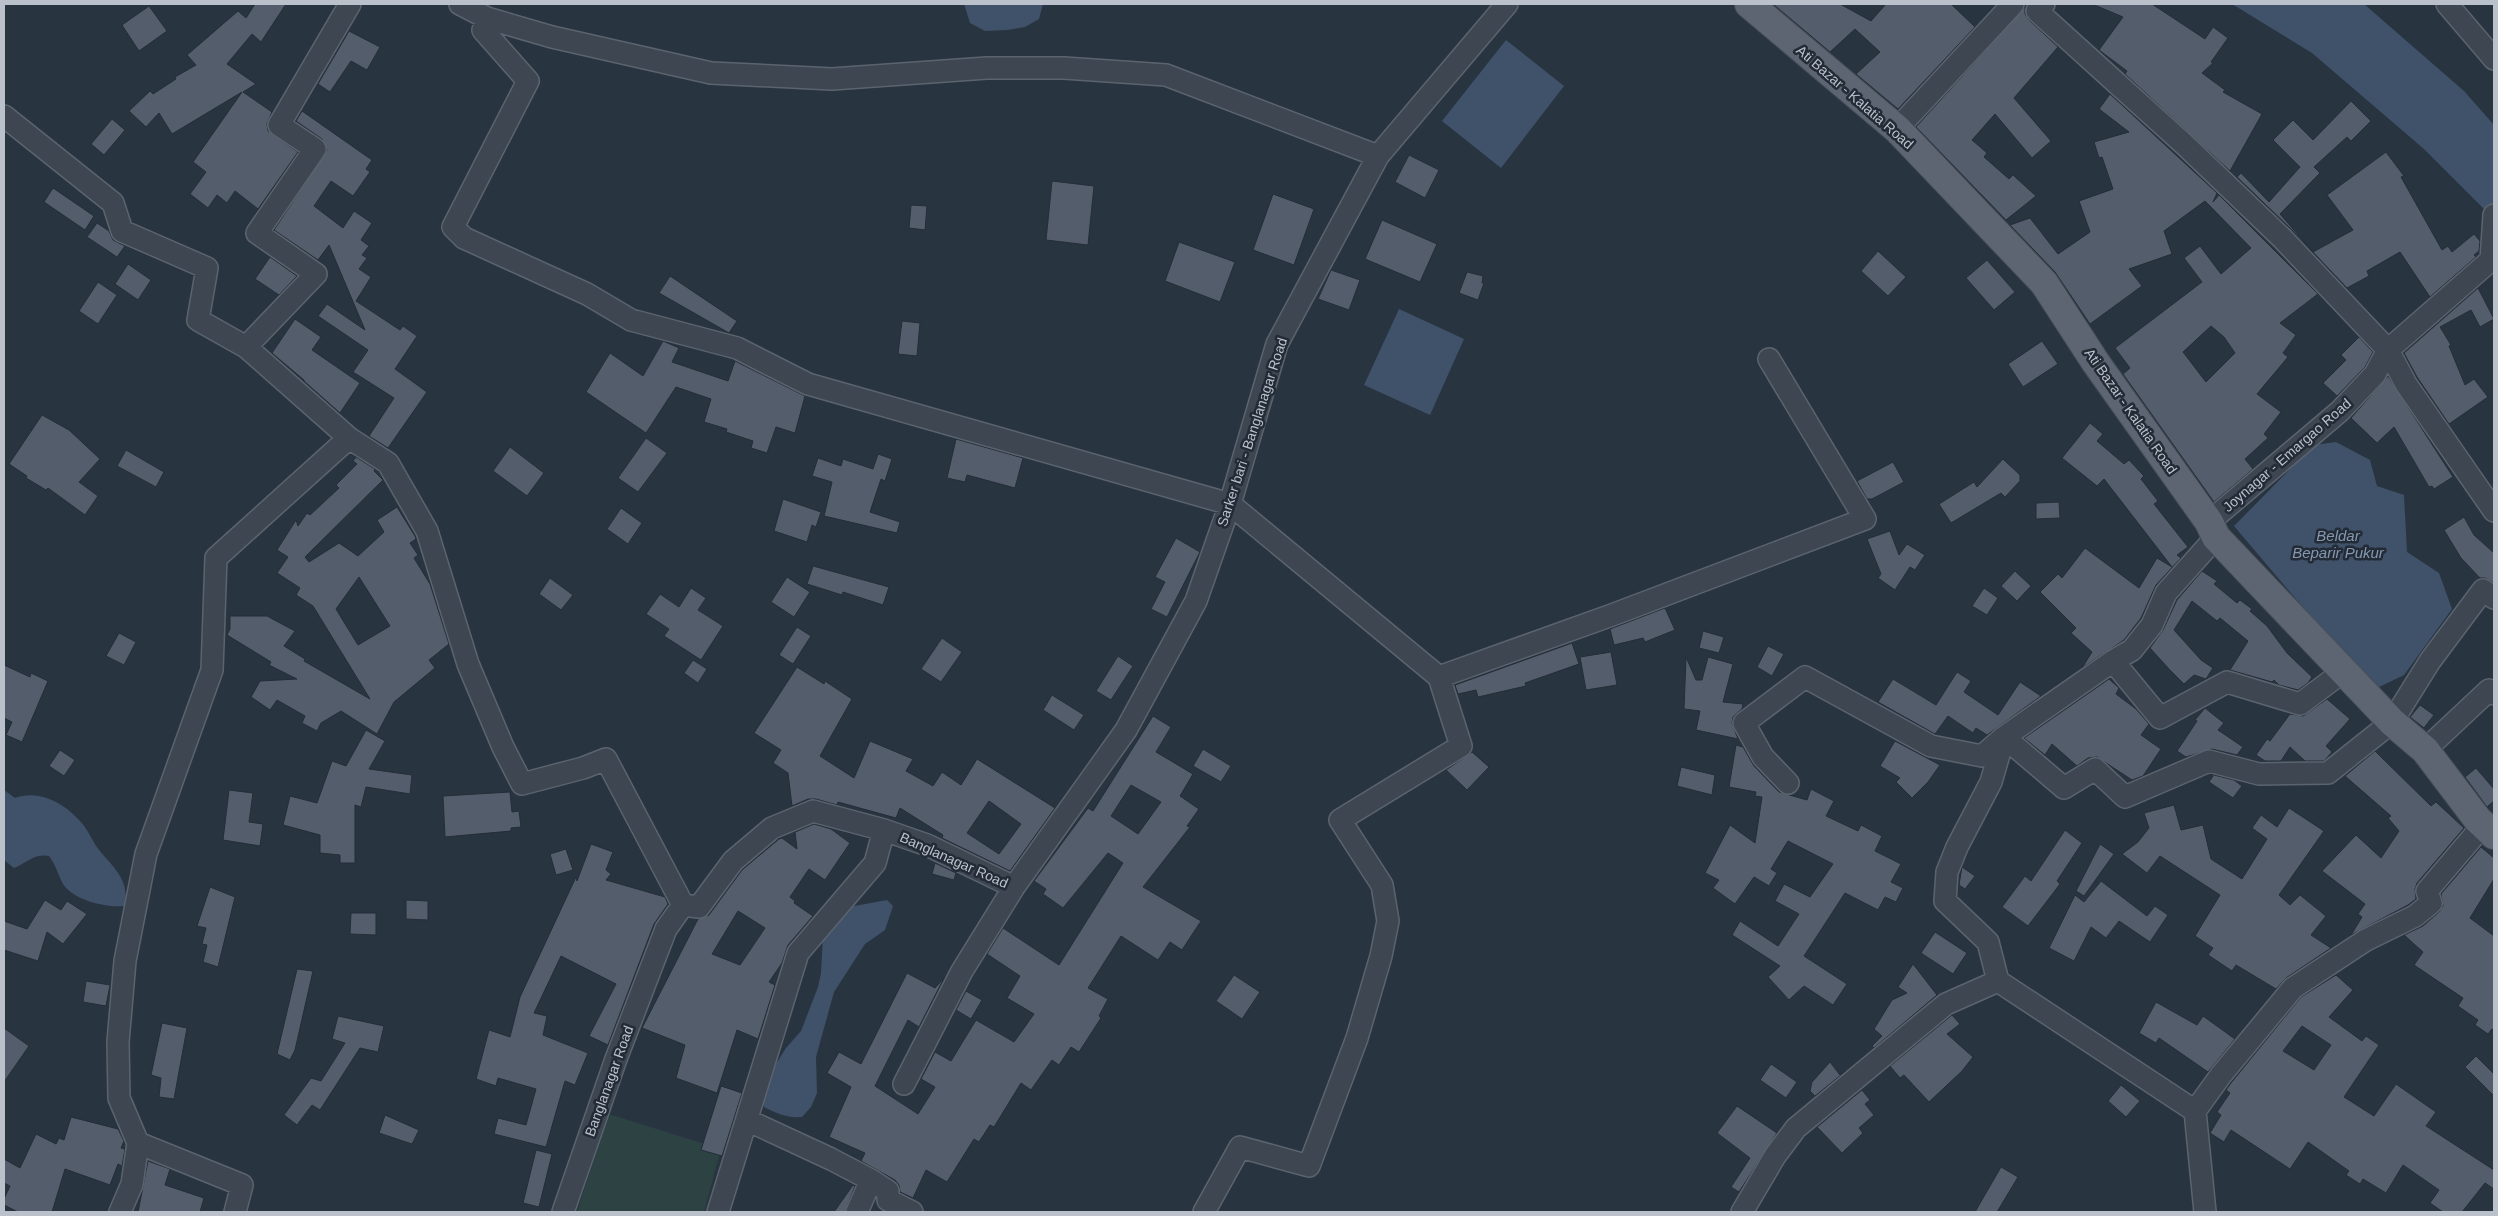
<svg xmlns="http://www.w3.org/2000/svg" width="2498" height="1216" viewBox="0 0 2498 1216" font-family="Helvetica,sans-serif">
	<rect width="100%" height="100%" fill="#293441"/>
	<path fill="#2c4243" d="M609 1114 721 1149 704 1212H577Z"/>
	<path fill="#405269" d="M964 4H1043L1039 19 1025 27 1007 30 985 31 970 23Z
		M2232 4H2364L2464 91 2494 125V219L2424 149 2312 53Z
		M1506 40 1564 86 1501 168 1442 121Z
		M1399 309 1464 339 1430 415 1364 385Z
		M2336 442 2370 460 2377 486 2404 495 2407 552 2439 573 2452 609 2404 675 2373 690 2234 526 2314 445Z
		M4 790 15 798C39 789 64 803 80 821 88 829 92 841 99 850 113 867 131 881 124 906 106 908 73 900 63 884 58 875 56 865 49 856 35 853 26 863 14 868L4 860Z
		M887 900 893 906 885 930 865 944 834 992 816 1057 817 1093 811 1107 802 1117C787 1118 778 1114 764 1107L762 1100 772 1070 786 1048 801 1031 818 987 821 973 823 936 849 907Z"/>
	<path fill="#535d6c" stroke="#242d38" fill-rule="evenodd" d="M255 4H286L261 42 252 34 227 64 256 84 243 92 272 112 267 124 268 131 298 152 258 209 235 191 227 203 217 195 208 208 190 194 206 172 193 162 242 92 172 134 159 113 146 127 129 111 150 91 153 94 176 79 175 77 196 65 187 55 238 11 246 18Z
		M1773 4H1840L1871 21 1886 4H1951L1975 27 1898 109 1856 74 1880 52 1855 29 1830 52Z
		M2092 4H2152L2205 39 2213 27 2228 38 2211 62 2213 63 2202 73 2225 90 2223 92 2262 114 2230 171 2125 74 2127 71 2099 50 2123 17Z
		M149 6 167 31 139 51 122 25Z
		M2025 7V14L2029 20 2058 47 2014 98 2051 141 2032 158 1995 114 1972 140 1987 153 1984 157 2009 179 2013 175 2036 196 2006 220 1916 127Z
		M349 31 380 47 367 70 351 61 330 92 318 84Z
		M2110 94 2217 193 2213 202 2219 195 2318 294 2280 323 2296 335 2283 353 2288 357 2257 394 2281 412 2264 434 2268 438 2245 459 2253 469 2214 502 2123 374 2130 368 2115 348 2202 282 2184 258 2200 246 2221 274 2251 248 2205 201 2164 231 2172 254 2129 269 2142 286 2090 324 2055 272 2010 225 2030 218 2058 254 2090 232 2079 201 2113 189 2102 157 2099 158 2094 142 2129 132 2099 109ZM2211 326 2224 337 2235 353 2206 382 2183 352Z
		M2351 101 2371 121 2351 141 2347 137 2314 167 2320 173 2280 214 2313 252 2353 230 2327 195 2386 152 2404 176 2401 177 2442 250 2448 246 2452 252 2474 234 2480 241 2479 251 2474 255 2476 257 2430 297 2400 252 2367 271 2369 276 2347 288 2292 230 2237 177 2241 173 2269 202 2300 167 2273 140 2293 120 2313 140Z
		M302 111 372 160 366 169 370 172 353 196 331 181 314 206 343 228 354 211 372 223 361 240 369 246 362 255 367 258 359 269 371 277 356 301 400 330 403 326 417 336 395 369 427 392 388 448 369 436 394 398 353 372 368 350 318 316 327 304 365 330 329 245 318 260 274 230 327 150 322 139 296 121Z
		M112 119 125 130 104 155 91 144Z
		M1409 155 1439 170 1425 198 1395 182Z
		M1052 181 1094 186 1088 245 1046 240Z
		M53 188 94 216 85 230 44 202Z
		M1273 194 1314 209 1294 265 1253 250Z
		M911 205 927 206 925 230 909 228Z
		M1382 220 1437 244 1420 282 1365 259Z
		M97 223 109 231 113 240 125 246 117 257 87 237Z
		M1179 242 1235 262 1220 302 1165 281Z
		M1878 251 1906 277 1888 296 1861 271Z
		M270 257 297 276 279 295 255 279Z
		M1987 260 2015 292 1994 310 1966 278Z
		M128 264 151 280 138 300 115 284Z
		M1331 270 1360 280 1349 310 1318 299Z
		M1467 272 1483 276 1482 283H1484L1478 300 1459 293Z
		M670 276 737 321 729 333 659 293Z
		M98 282 117 295 98 324 79 311Z
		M2478 288 2494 319 2480 327 2471 310 2440 327 2451 345 2449 346 2465 385 2474 379 2488 397 2449 424 2417 377 2404 353Z
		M295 319 321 337 312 350 360 383 340 413 304 381V380L272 353Z
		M902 321 920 323 917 356 898 354Z
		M2359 337 2373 352 2365 367 2337 396 2323 383 2346 360 2341 355Z
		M663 341 679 348 672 362 728 381 735 361 805 396 795 433 776 427 767 453 751 448 753 441 726 432 727 429 704 422 711 399 676 387 646 433 586 392 610 353 643 376Z
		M2042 341 2058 364 2023 387 2008 364Z
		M2388 376 2453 477 2434 489 2432 486 2429 487 2394 427 2377 443 2351 418Z
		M42 415 69 430 100 459 79 482 98 496 85 515 48 488 46 490 26 478 27 476 9 464Z
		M2090 423 2103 434 2097 441 2124 464 2129 460 2144 476 2141 479 2158 501 2154 504 2188 547 2177 555 2181 558 2156 585 2141 618 2124 640 2082 668 2092 652 2071 633 2076 628 2040 592 2058 574 2062 578 2085 548 2139 588 2157 558 2172 567 2104 479 2097 486 2062 458Z
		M646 438 667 453 638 492 618 478Z
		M956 439 1023 458 1015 488 967 475 965 482 947 478Z
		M510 447 544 473 527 496 493 471Z
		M126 450 164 472 156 487 117 466Z
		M878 454 892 459 885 481 881 479 870 512 900 522 897 533 824 516 832 482 812 476 818 458 841 466 843 459 873 469Z
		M356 457 375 469 374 471 383 480 305 557 309 562 339 543 358 556 384 532 377 520 397 507 415 536 416 539 410 543 418 555 414 558 430 584 449 644 429 660 435 668 394 702 377 734 341 711 321 723 317 731 302 723 305 716 277 700 270 710 251 697 260 681 297 679 269 665 271 662 227 635 230 629V616H267L295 631 284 646 305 659 304 661 370 699 313 606 296 595 300 588 277 573 288 557 277 550 296 520 298 526 307 513 310 515 339 488 336 485 357 464 353 461ZM359 577 390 626 358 645 336 609Z
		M2003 459 2020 475V481L2005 497 2001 493 1951 523 1939 504 1974 482 1977 487Z
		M1893 462 1904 482 1872 499H1867L1857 481Z
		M783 499 821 512 816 527 812 525 807 542 774 531Z
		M2059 502 2060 518 2036 519V503Z
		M621 508 642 523 628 544 607 529Z
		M2464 517 2474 535 2494 553V583L2485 578H2480L2461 558 2444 530Z
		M1890 531 1899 555 1907 544 1925 555 1915 570 1910 567 1895 590 1878 578 1881 574 1867 539Z
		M1176 538 1200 552 1167 617 1151 609 1165 582 1155 577Z
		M813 566 889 587 883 605 843 592 842 595 807 584Z
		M2015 571 2031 586 2017 601 2001 586Z
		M2202 571 2217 581 2214 584 2237 603 2240 600 2252 609 2250 611 2267 626 2287 653 2312 677 2308 683 2298 690 2279 685 2274 680 2272 682 2230 670 2248 641 2220 618 2217 621 2192 601 2174 630 2201 660 2213 668 2206 679 2194 675 2184 684 2169 669 2150 648 2163 630 2177 600Z
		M787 577 810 592 794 617 771 602Z
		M550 578 573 595 561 610 539 594Z
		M691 588 706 598 698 610 723 626 701 660 664 636 669 629 646 614 660 594 679 607Z
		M1984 588 1998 598 1987 615 1972 606Z
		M1665 608 1675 630 1645 642 1643 638 1614 645 1610 629Z
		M797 627 811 636 793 664 779 655Z
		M1703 631 1724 637 1719 653 1699 648Z
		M119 633 136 642 124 665 106 656Z
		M942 638 962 652 941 682 921 669Z
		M1572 643 1579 664 1525 683 1526 686 1478 697 1476 690 1458 694 1455 685Z
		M1768 646 1784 654 1772 676 1757 667Z
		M1611 652 1617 685 1586 690 1580 657Z
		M1118 656 1133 666 1111 700 1096 691Z
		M1686 657 1696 680H1702L1708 657 1733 664 1723 702 1743 704 1742 709 1733 717 1732 723 1738 739 1696 730 1700 711 1684 709Z
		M693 660 707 669 698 683 684 673Z
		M4 665 30 677 31 673 48 681 22 742 6 735 12 722 4 718Z
		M797 667 824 684 825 681 852 699 820 756 854 778 870 741 913 759 906 771 933 786 942 772 961 785 977 759 1055 808 1010 871 942 838 943 835 900 808 896 818 838 802 837 805 816 799H808L792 806 788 773 773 763 781 750 754 733ZM989 801 1021 824 999 854 967 833Z
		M1957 672 1971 681 1964 692 1998 715 2020 682 2041 696 1987 735 1976 728 1973 733 1948 716 1935 734 1878 702 1893 679 1936 705Z
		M2109 679 2119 688 2116 694 2136 709 2149 724 2141 735 2161 749 2143 776 2132 780 2097 757 2088 758 2077 766 2052 744 2045 755 2024 738Z
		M1052 695 1084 715 1074 730 1043 710Z
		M2327 699 2350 719 2326 746 2332 752 2324 761H2305L2290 747 2281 761H2265L2256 755 2267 739 2270 741 2290 714 2303 716Z
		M2420 705 2434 715 2424 728 2410 717Z
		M2205 708 2224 723 2218 730 2243 747 2237 755 2212 749 2186 757 2177 751 2197 721 2195 720Z
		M1153 716 1171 727 1156 752 1193 774 1180 796 1199 809 1187 826 1190 827 1143 887 1201 921 1182 950 1170 942 1158 960 1121 936 1088 988 1108 999 1099 1016 1101 1018 1079 1052 1071 1047 1059 1065 1052 1060 1031 1090 1021 1083 994 1127 990 1125 979 1142 974 1139 947 1182 926 1170 913 1198 900 1192 899 1185 895 1180 861 1161 865 1153 829 1137 851 1087 827 1073 839 1052 861 1064 907 973 935 988 944 978 919 1027 908 1020 875 1086 918 1114 935 1087 921 1079 935 1052 951 1061 976 1020 1014 1042 1034 1014 1007 998 1020 976 987 954 1003 928 1059 965 1123 863 1108 853 1063 908 1043 894 1046 889 1034 881 1088 808 1093 811ZM1131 785 1161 802 1138 834 1111 816Z
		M366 730 385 741 369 769 412 775 410 794 366 787 361 807 355 805V863H340V855L320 853V835L283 825 290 796 317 803 332 761 346 766Z
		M1895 741 1940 765 1928 782 1912 798 1896 782 1900 778 1880 766Z
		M1736 745 1743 747 1754 766 1779 792 1807 800 1811 789 1834 801 1826 816 1858 831 1861 825 1882 836 1875 851 1901 864 1891 882 1903 888 1896 902 1885 897 1878 910 1845 893 1804 956 1847 984 1833 1005 1804 986 1789 1000 1768 977 1780 966 1732 935 1740 921 1778 946 1799 914 1775 901 1784 884 1810 897 1833 864 1788 841 1771 869 1777 873 1769 886 1754 877 1735 904 1713 888 1719 880 1705 873 1730 825 1755 843 1762 797 1755 796 1756 792 1729 787Z
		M1203 749 1231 766 1221 782 1193 766Z
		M60 750 75 760 64 776 49 766Z
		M2375 751 2431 806 2436 802 2464 828 2417 883 2415 889 2416 899 2408 905 2351 935 2362 917 2358 914 2365 904 2322 871 2356 835 2381 858 2399 831 2388 818 2391 816 2345 776Z
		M1472 752 1489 767 1467 790 1446 770Z
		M1681 767 1715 775 1712 795 1677 786Z
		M2476 768 2494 789V801L2487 807 2465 777Z
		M2210 774 2234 780 2242 786 2233 798 2209 782 2213 776Z
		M229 790 253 793 249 822 263 824 260 846 223 840Z
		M510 792 512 812 519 811 521 827 511 828V831L445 837 443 796Z
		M2174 805 2181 830 2203 825 2211 859 2242 879 2267 839 2252 828 2261 815 2277 827 2289 808 2324 831 2279 895 2290 905 2300 895 2326 916 2311 935 2331 948 2286 978 2276 989 2236 965 2232 971 2208 955 2213 948 2195 936 2220 895 2160 856 2147 873 2122 854 2138 842 2149 828 2144 813Z
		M814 824 831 829 850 843 825 880 809 869 790 897 795 901 794 903 813 916 788 945 782 963 769 982 775 985 758 1039 737 1030 717 1093 676 1078 685 1045 642 1028 698 919 709 915 742 870 779 839 782 838 797 849 795 832ZM738 911 765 928 740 965 712 954Z
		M2065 830 2082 843 2057 881 2060 884 2028 926 2002 907 2025 876 2031 881Z
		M591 844 613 852 606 870 611 874 606 880 665 897 668 904 654 924 608 1045 589 1036 616 984 561 956 534 1013 547 1016 543 1035 588 1053 575 1085 565 1081 546 1147 494 1134 498 1118 526 1125 536 1089 498 1078 496 1086 476 1079 489 1030 510 1037 520 997 576 877 577 881Z
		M2100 844 2114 854 2084 896 2076 891Z
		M2481 847 2494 858V879L2470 918 2494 936V1031L2492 1029 2488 1034 2475 1025 2478 1020 2458 1006 2463 998 2414 965 2423 952 2404 935 2423 926 2439 912 2443 906 2441 894Z
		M566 849 573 870 556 875 550 854Z
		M935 863 956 873 954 880 932 874Z
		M1962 867 1975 876 1965 889 1959 885Z
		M2101 881 2147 916 2155 906 2168 915 2150 942 2119 921 2106 938 2091 927 2074 961 2049 948 2075 895 2084 902Z
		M210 887 235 897 218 967 203 962 207 945 202 944 206 928 197 926Z
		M45 900 61 910 67 901 87 914 63 944 47 932 38 961 4 950V921L27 929Z
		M406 900 428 901V920L406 919Z
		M351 913H376V935L350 934Z
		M1935 932 1967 953 1953 974 1921 953Z
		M1913 964 1937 995 1874 1048 1872 1046 1882 1036 1874 1029 1892 1000 1907 993 1898 987Z
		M297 969 313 971 295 1050 290 1060 277 1054Z
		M1234 975 1260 992 1242 1019 1216 1001Z
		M2336 975 2353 990 2329 1017 2362 1041 2366 1036 2379 1045 2344 1097 2374 1116 2396 1084 2436 1112 2426 1126 2494 1170V1189L2485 1183 2462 1212H2443L2430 1203 2439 1190 2403 1165 2386 1193 2363 1179 2360 1184 2346 1175 2349 1171 2308 1142 2290 1169 2231 1130 2224 1142 2210 1133 2221 1115 2217 1112 2230 1093 2226 1090 2231 1083 2301 997ZM2302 1026 2331 1045 2314 1070 2283 1051Z
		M86 981 110 985 106 1006 83 1002Z
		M966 991 982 1000 971 1019 956 1010Z
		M2156 1002 2197 1025 2203 1016 2235 1039 2208 1072 2159 1038 2156 1043 2139 1033Z
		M1952 1015 1960 1024 1947 1034 1973 1057 1962 1071 1929 1102 1904 1075 1900 1078 1890 1066Z
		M338 1016 384 1026 378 1052 360 1048 320 1110 312 1105 297 1125 284 1115 311 1078 321 1081 345 1043 332 1039Z
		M162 1023 187 1028 174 1099 159 1097 161 1078 151 1075Z
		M4 1028 29 1046 4 1082Z
		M2476 1056 2494 1074V1096L2465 1067Z
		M1830 1062 1840 1075 1846 1071 1815 1096 1810 1091 1812 1082Z
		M1771 1064 1797 1082 1786 1098 1760 1080Z
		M2121 1085 2140 1101 2126 1117 2108 1101Z
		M721 1086 742 1093 722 1156 701 1150Z
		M1862 1090 1870 1100 1865 1104 1874 1115 1859 1128 1863 1133 1842 1153 1817 1127Z
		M1737 1106 1777 1133 1739 1192 1731 1187 1750 1158 1717 1133Z
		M385 1115 419 1130 412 1144 379 1133Z
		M71 1117 118 1129 124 1141 121 1148 125 1149 122 1166 118 1164 110 1185 65 1169 52 1212H18L4 1205V1199L10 1186 4 1183V1159L20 1168 36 1134 56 1144 59 1138 64 1140Z
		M536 1150 552 1154 539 1207 523 1203Z
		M148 1161 170 1169 165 1185 204 1198 200 1212H138Z
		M2001 1167 2018 1177 1997 1212H1975Z
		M853 1185 855 1186 845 1212H834Z"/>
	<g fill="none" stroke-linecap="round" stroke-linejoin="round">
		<defs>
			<path id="minor" d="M460 4 487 18 552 37 711 73 832 79 987 68H1064L1166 75 1378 156
				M2044 4 2037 11 2185 145 2283 239 2388 350 2406 384 2494 511
				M2447 4 2494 59
				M487 18 483 30 528 81 453 227 464 238 587 294 631 320 737 348 808 384 1230 504 1439 677 1612 615 1865 519 1769 359
				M4 116 113 203 122 231 207 268 198 320 246 347
				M1897 129 2013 4
				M349 438 388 463 427 531 468 664 503 747 522 784 583 768 606 759 683 905
				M2209 522 2340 411 2375 374 2388 350 2491 260 2494 215
				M2113 661 2160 718 2227 682 2300 704 2344 671
				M2425 750 2489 690 2494 694
				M1788 783 1763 757 1744 723 1805 677 1931 746 1982 756 2004 737 2064 788 2095 769 2125 797 2209 761 2259 774 2328 773 2392 722 2430 661 2483 590 2494 598
				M1998 981 2195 1111 2205 1212
				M904 1084 962 971 1014 887
				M2195 1111 2221 1075 2293 988 2366 940 2415 916 2431 903 2427 891 2484 824
				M747 1120 831 1159 871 1180 857 1212
				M871 1180 888 1191V1200L912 1212
				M120 1212 132 1184 138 1143
				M235 1212 242 1185 138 1143 119 1098 118 1042 125 961 146 854 212 670 216 558 349 438 246 347 316 274 257 233 315 149 279 125 350 4
				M563 1212 616 1059 666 929 683 905 699 907 733 861 772 828 813 811 884 830 927 845 1014 887 1126 730 1196 601 1230 504 1277 344 1378 156 1507 4
				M718 1212 798 953 875 863 884 830
				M1204 1212 1240 1147 1309 1166 1357 1038 1381 956 1388 921 1382 885 1340 820 1461 746 1439 677
				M1742 1212 1775 1156 1796 1128 1946 1004 1998 981 1988 942 1945 901 1947 872 1957 847 1991 782 2004 737 2113 661 2132 650 2152 625 2166 593 2216 537"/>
			<path id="major" d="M1749 4 1897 129 2044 283 2096 363 2209 522 2216 537 2392 722 2425 750 2478 820 2494 835"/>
		</defs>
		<use href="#minor" stroke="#5b646e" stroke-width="24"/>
		<use href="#major" stroke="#474f5a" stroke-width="30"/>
		<use href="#minor" stroke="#3d4651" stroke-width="21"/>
		<use href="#major" stroke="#5c6571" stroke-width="28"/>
	</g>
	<g text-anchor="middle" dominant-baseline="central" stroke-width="5" stroke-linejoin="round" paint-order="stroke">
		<g font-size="14" fill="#bac1cb" stroke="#222b36">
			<text transform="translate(1855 97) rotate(41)">Ati Bazar - Kalatia Road</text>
			<text transform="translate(2131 411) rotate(55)">Ati Bazar - Kalatia Road</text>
			<text transform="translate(1252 432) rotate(-72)">Sarker bari - Banglanagar Road</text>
			<text transform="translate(2287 455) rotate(-41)">Joynagar - Emargao Road</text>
			<text transform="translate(954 860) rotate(24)">Banglanagar Road</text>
			<text transform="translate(609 1081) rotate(-70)">Banglanagar Road</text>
		</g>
		<g font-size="15" font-style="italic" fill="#8598b0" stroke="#222b36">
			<text x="2338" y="535">Beldar<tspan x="2338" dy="17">Beparir Pukur</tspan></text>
		</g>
	</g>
	<rect width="2498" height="1216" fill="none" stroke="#bac1cb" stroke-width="10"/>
</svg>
